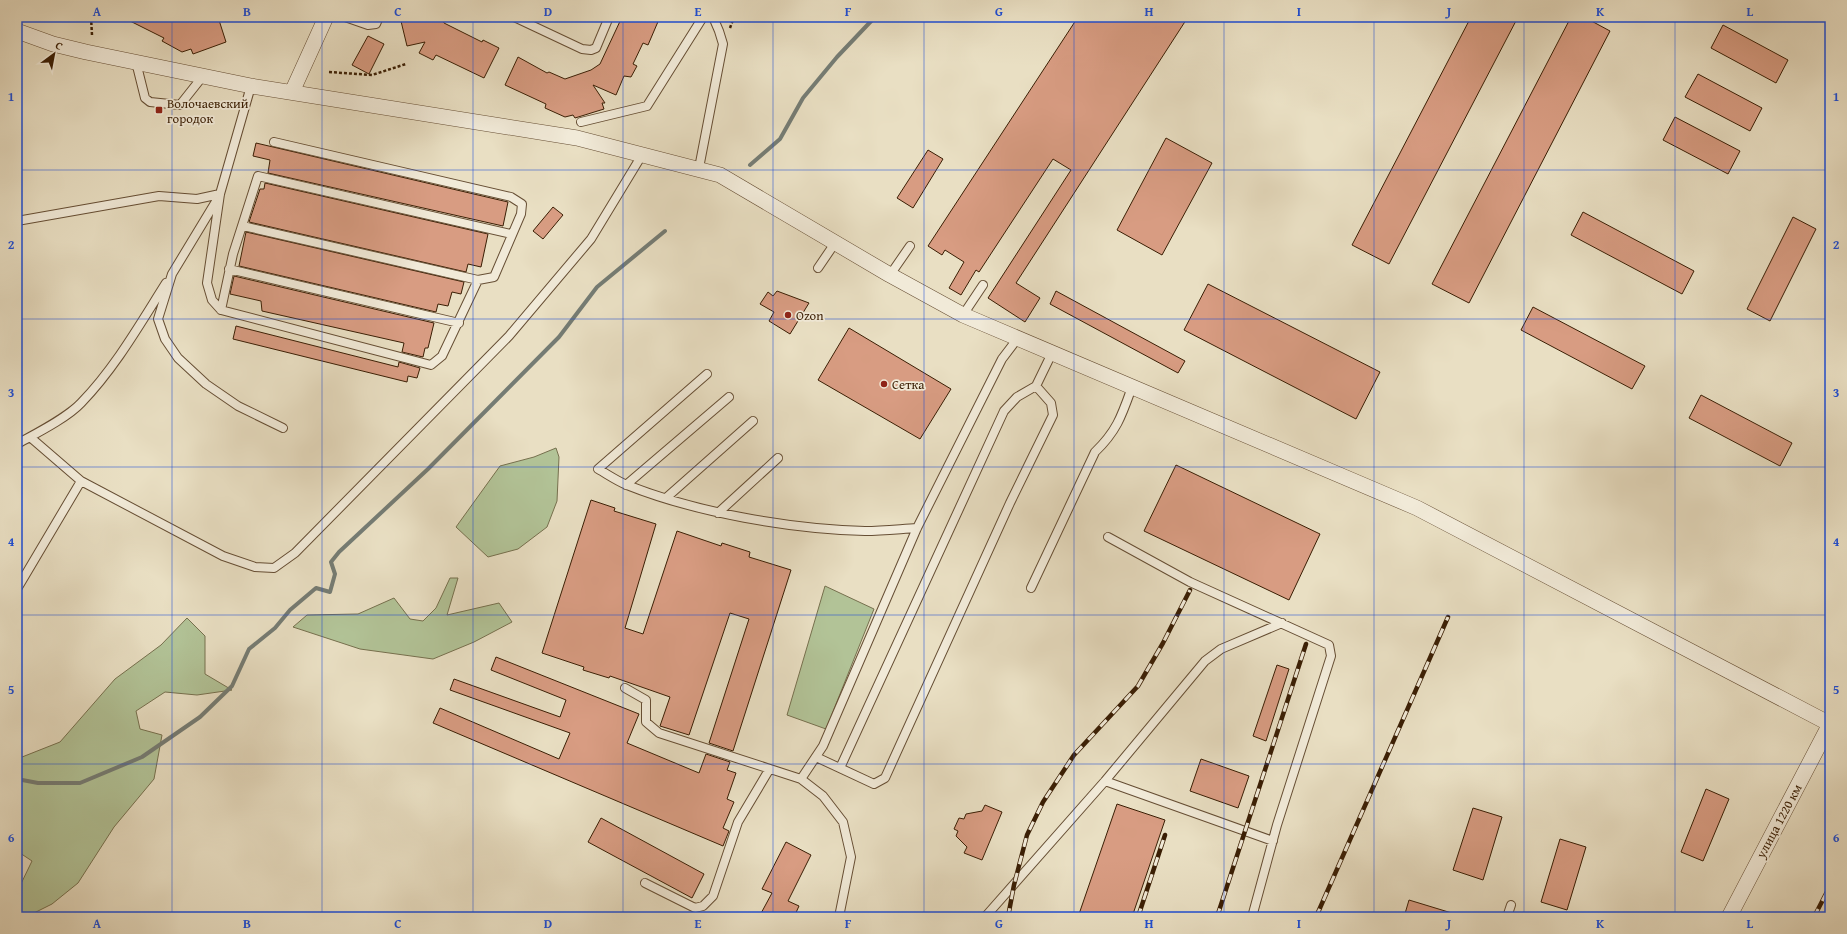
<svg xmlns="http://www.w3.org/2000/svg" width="1847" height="934" viewBox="0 0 1847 934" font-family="'Gentium Book Plus',serif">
	<rect width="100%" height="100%" fill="#e9dfc3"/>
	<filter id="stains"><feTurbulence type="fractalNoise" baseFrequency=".005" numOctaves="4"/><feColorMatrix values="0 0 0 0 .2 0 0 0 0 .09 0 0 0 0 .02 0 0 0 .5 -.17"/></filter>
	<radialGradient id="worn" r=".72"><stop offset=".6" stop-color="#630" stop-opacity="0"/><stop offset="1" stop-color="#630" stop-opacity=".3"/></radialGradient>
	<path fill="#b2c397" stroke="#76704e" d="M556 448 559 457 557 501 547 527 518 549 488 557 456 527 500 466 534 457Z
		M450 578H458L447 615 499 603 512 622 474 642 433 659 360 649 293 627 307 615 358 614 394 598 410 619 423 621 436 608Z
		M825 586 874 609 826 729 787 715Z
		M187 618 205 636V674L232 690 197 695 165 692 136 711 140 729 162 735 154 779 114 827 78 883 52 904 26 917H17V892L32 861 17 851V759L60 742 115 679 161 645Z"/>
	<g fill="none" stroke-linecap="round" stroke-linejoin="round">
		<path stroke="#757c74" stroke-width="4" d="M750 165 780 139 803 98 837 57 875 17
			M17 779 38 783H80L142 757 200 717 232 686 249 649 275 628 290 610 316 588 330 592 335 574 331 562 339 552 428 469 559 337 597 287 665 231"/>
	</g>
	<path fill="#d89c82" stroke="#3a1e04" d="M122 17H218L226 42 193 54 191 49 182 52 162 41 164 38Z
		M400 17H442L444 23 482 42 483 40 499 48 484 78 436 55 433 60 419 53 425 42 407 46Z
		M622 17H660L648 45 643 43 633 64 637 66 631 77 624 76 616 95 593 85 605 103H602L604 109 575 118 573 115 565 117 545 108 546 104 505 85 518 57 547 73 549 72 565 79 591 70 600 64Z
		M1078 17H1188L1016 283 1040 298 1025 322 988 298 1071 170 1053 159 979 272 976 270 961 295 949 288 964 262 945 250 942 255 928 246Z
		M1471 17H1518L1389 264 1352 245Z
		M1571 17H1584L1610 31 1469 303 1432 284Z
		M1723 25 1788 60 1776 83 1711 48Z
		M368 36 384 44 369 74 352 65Z
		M1698 74 1762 108 1750 131 1685 97Z
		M1675 117 1740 151 1728 174 1663 140Z
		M1166 138 1212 163 1162 255 1117 230Z
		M256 143 508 202 503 226 268 173 270 160 253 156Z
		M928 150 943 159 913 208 897 198Z
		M265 183 488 234 481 267 468 264 466 272 249 222 260 189H264Z
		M553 207 563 215 543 239 533 231Z
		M1583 212 1694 271 1682 294 1571 235Z
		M1793 217 1816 229 1770 321 1747 309Z
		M246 232 464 282 461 294 452 292 448 306 438 304 436 312 239 266Z
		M234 276 434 323 428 348H425L423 357 402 352 404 343 262 311 261 301 230 294Z
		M1208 284 1380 372 1356 419 1184 330Z
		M777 291 809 303 790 334 769 321 774 312 760 304 768 292 773 296Z
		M1056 291 1185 361 1178 373 1050 304Z
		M1533 307 1645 366 1632 389 1521 330Z
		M236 326 398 367 399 362 420 368 417 378 408 376 407 382 233 339Z
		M849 328 951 389 920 439 818 380Z
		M1701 395 1792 443 1780 466 1689 418Z
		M1176 465 1320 534 1289 600 1144 531Z
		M591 500 615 508 614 511 656 524 625 628 643 634 677 531 721 546 722 543 750 552 749 557 791 570 733 751 709 743 749 619 730 613 689 735 660 726 670 697 610 676 609 678 583 670 584 667 542 653Z
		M496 657 639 714 627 743 699 773 706 754 730 762 727 770 736 773 727 799 734 802 723 828 729 831 723 846 433 723 440 708 559 759 570 733 450 690 454 679 560 717 566 700 491 670Z
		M1277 665 1289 669 1266 741 1253 736Z
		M1201 759 1249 776 1238 808 1190 791Z
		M1706 789 1729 799 1703 861 1681 852Z
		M1117 804 1165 820 1132 917H1078Z
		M985 805 1002 812 982 860 964 853 967 847 956 836 958 831 954 829 959 818 964 819 966 814 982 811Z
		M1473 808 1502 817 1483 880 1453 870Z
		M601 818 704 874 692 898 588 842Z
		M1560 839 1586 847 1567 910 1541 902Z
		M786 842 811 855 788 901 799 906 794 917H759L772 893 762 889Z
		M1409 900 1455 914 1454 917H1404Z"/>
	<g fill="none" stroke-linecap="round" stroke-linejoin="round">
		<defs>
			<path id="lane" d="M345 17 368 25 376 24 379 17
				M514 17 582 49 591 50 596 48 609 17
				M136 62 145 98 150 102 180 105 203 76
				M251 86 220 194 207 283 212 300 221 310 431 365 442 356 478 280 494 277 521 214 522 204 511 197 274 142
				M581 122 647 106 703 17
				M699 168 723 44 719 31 713 17
				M218 198 172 274 158 319 165 339 178 358 206 384 238 406 283 428
				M17 221 159 196 197 199 220 194
				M243 226 478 280
				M818 268 835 243
				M229 269 459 323
				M890 275 910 246
				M221 310 233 254 258 176 511 234
				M963 315 983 285
				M707 374 598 469C607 474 617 481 627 485 697 513 791 529 865 531 883 531 900 529 917 528
				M17 444C35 434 67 418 81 403 115 368 140 324 166 283
				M81 481 223 556 255 567 274 568 295 553 509 336 591 239 642 155
				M626 485 729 397
				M666 498 753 421
				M718 513 778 458
				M1108 537 1190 582 1329 645 1331 656 1277 825 1252 917
				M1031 588 1095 452C1117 431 1122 415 1132 387
				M17 589 81 481 30 437
				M625 688 646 700V722L659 733 801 779 823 796 843 822 851 857 839 917
				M816 757 874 784 885 778 1010 503 1053 415 1051 403 1036 386 1052 353
				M840 768 1004 411 1017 397 1036 386
				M801 779 823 746 917 528 1002 359 1018 338
				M1105 781 1205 661 1221 649 1282 623
				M645 883 695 908 703 906 713 896 738 822 769 770
				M985 917 1105 781 1273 841
				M1507 917 1511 905"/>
			<path id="street" d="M17 31 53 44 86 52 251 86 577 138 720 175 890 275 963 315 1417 508 1830 724
				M292 92 326 17
				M1729 917 1830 724"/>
		</defs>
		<use href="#lane" stroke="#664e34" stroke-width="10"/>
		<use href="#street" stroke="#664e34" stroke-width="16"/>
		<path stroke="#3a1e04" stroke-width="2.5" stroke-dasharray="3 2" stroke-linecap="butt" d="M91 17 92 35
			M730 28 734 17
			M329 72 372 75 406 64"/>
		<use href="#lane" stroke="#f1ead8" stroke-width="8"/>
		<use href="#street" stroke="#f1ead8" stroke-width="15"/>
		<defs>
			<path id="rail" d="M1008 917 1014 885 1027 835 1043 802 1074 755 1138 686 1163 643 1190 590
				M1138 917 1165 835
				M1217 917 1306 644
				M1316 917 1448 617
				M1814 917 1830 886
				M1827 917 1830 912"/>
		</defs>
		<use href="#rail" stroke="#3a1e04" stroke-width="4.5"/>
		<use href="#rail" stroke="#f1ead8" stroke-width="3" stroke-dasharray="9" stroke-linecap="butt"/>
	</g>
	<path fill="none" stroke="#1d4ed8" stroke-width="1" stroke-opacity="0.55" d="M172 17V917M322 17V917M473 17V917M623 17V917M773 17V917M924 17V917M1074 17V917M1224 17V917M1374 17V917M1524 17V917M1675 17V917M17 170H1830M17 319H1830M17 467H1830M17 615H1830M17 764H1830"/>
	<g fill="#8f2418" stroke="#f1ead8" stroke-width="1.5">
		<rect x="155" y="106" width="8" height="8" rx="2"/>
		<circle cx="788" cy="315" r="4"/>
		<circle cx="884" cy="384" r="4"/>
	</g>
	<g text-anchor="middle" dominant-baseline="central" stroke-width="3.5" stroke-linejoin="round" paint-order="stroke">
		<g font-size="13" fill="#3a1e04" stroke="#f1ead8" text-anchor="start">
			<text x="167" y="103">Волочаевский<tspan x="167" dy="15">городок</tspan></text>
			<text x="796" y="315">Ozon</text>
			<text x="892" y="384">Сетка</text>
		</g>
		<g font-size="13" fill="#3a1e04" stroke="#f1ead8">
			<text transform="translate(1779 821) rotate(-62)">улица 1220 км</text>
		</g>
	</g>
	<rect width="1847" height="934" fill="none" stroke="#e9dfc3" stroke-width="44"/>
	<g transform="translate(54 54) rotate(32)" stroke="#f1ead8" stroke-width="3" paint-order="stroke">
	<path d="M0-3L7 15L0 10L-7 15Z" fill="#3a1e04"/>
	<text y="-6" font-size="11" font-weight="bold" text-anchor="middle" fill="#3a1e04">С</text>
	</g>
	<rect x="22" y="22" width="1803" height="890" fill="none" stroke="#1d4ed8" stroke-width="1.5"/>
	<g font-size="13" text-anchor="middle" font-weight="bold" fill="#1d4ed8">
		<text x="97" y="16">A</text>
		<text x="247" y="16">B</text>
		<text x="398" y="16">C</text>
		<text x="548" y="16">D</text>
		<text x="698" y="16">E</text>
		<text x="848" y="16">F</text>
		<text x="999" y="16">G</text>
		<text x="1149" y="16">H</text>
		<text x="1299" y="16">I</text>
		<text x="1449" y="16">J</text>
		<text x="1600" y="16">K</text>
		<text x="1750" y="16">L</text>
		<text x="11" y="101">1</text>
		<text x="1836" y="101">1</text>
		<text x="11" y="249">2</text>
		<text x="1836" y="249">2</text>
		<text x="11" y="397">3</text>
		<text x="1836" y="397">3</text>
		<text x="11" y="546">4</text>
		<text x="1836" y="546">4</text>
		<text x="11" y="694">5</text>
		<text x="1836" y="694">5</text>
		<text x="11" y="842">6</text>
		<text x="1836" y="842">6</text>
		<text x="97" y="928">A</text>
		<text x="247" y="928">B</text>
		<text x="398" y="928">C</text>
		<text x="548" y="928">D</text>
		<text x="698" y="928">E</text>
		<text x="848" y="928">F</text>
		<text x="999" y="928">G</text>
		<text x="1149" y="928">H</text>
		<text x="1299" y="928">I</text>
		<text x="1449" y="928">J</text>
		<text x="1600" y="928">K</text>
		<text x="1750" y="928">L</text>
	</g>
	<rect width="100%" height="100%" filter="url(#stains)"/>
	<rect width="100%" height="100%" fill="url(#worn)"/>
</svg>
